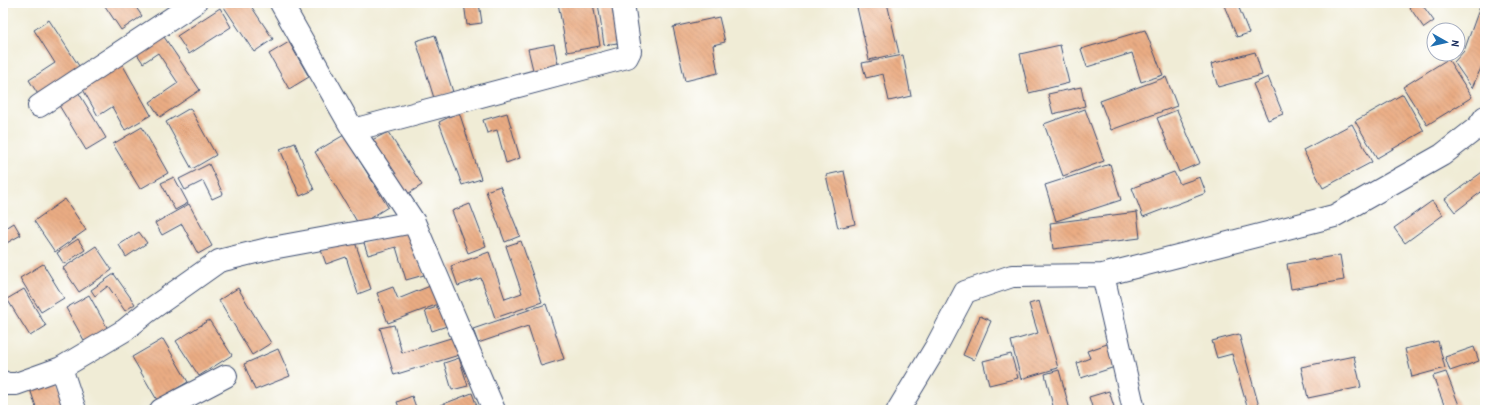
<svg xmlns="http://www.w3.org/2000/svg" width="1488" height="413" viewBox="0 0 1488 413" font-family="'Patrick Hand',sans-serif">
	<defs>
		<pattern id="building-back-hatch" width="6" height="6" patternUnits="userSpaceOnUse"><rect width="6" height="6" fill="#eaac83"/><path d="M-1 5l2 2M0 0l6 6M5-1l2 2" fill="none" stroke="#c89474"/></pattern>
	</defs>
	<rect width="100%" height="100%" fill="#fff"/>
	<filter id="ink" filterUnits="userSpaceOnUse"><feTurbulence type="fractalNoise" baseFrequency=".025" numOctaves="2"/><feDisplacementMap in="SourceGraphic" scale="8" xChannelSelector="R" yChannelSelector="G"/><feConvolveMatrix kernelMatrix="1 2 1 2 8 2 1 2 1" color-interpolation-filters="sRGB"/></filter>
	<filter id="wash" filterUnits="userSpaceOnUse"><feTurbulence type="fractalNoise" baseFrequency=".012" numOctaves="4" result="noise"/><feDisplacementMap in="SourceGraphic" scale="16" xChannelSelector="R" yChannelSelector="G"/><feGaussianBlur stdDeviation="0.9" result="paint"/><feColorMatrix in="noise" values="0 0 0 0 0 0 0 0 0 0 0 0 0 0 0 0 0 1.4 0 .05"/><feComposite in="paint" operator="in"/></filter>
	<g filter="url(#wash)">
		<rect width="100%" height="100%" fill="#f0ecd6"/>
		<g id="blocks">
			<path fill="url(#building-back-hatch)" d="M103 3H133L142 16 121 30Z
				M224 3H249L273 39 254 52 222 4Z
				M464 3H479L482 23 467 25Z
				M558 3H593L600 46 567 52Z
				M598 3H618L624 42 604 45Z
				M856 3H887L899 53 869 60Z
				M1223 3H1237L1249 33 1237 37Z
				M1410 3H1421L1434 21 1424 28 1408 5Z
				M1481 4 1485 6V59L1472 88 1454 62 1464 51Z
				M220 8 231 27 189 54 177 36Z
				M719 17 725 42 713 45 718 73 685 81 673 27Z
				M49 20 81 69 39 96 29 80 55 63 34 30Z
				M1145 30 1163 75 1141 82 1132 53 1087 67 1081 49Z
				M160 31 200 90 160 117 150 102 178 83 158 53 143 63 133 48Z
				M435 35 453 92 434 98 416 41Z
				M289 42 309 77 289 89 269 54Z
				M554 44 559 69 534 74 528 49Z
				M1060 45 1069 83 1029 93 1020 54Z
				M1255 52 1262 75 1218 87 1211 64Z
				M903 55 911 96 889 101 883 74 866 78 862 63Z
				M1448 59 1472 97 1427 125 1403 87Z
				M121 62 151 115 125 130 112 107 98 116 81 86Z
				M1166 77 1177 106 1111 130 1100 101Z
				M1268 77 1283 114 1268 120 1253 84Z
				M1081 87 1085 106 1053 114 1048 94Z
				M77 90 106 138 86 150 57 102Z
				M1403 94 1424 131 1377 158 1355 121Z
				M190 108 216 155 192 169 166 122Z
				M1085 109 1104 161 1063 176 1044 124Z
				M1177 110 1200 163 1179 172 1157 118Z
				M459 112 481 179 462 185 439 122Z
				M507 113 520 158 506 163 497 130 487 133 483 120Z
				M1352 124 1372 162 1323 188 1303 150Z
				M142 127 168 173 140 189 113 144Z
				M388 132 422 185 406 195 372 140Z
				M344 135 388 207 359 225 315 152Z
				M295 143 314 190 300 196 280 149Z
				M209 164 223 194 212 199 203 181 185 190 179 179Z
				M1110 164 1121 200 1056 221 1045 185Z
				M1485 170V189L1455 212 1445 199Z
				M844 171 855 224 838 228 826 175Z
				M1174 172 1180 184 1200 177 1206 193 1143 217 1132 188Z
				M174 177 188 203 175 210 161 183Z
				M500 186 520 236 505 242 486 191Z
				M65 199 86 230 55 252 34 221Z
				M1432 201 1443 215 1405 243 1394 228Z
				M189 204 212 246 198 254 182 224 162 235 155 223Z
				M470 204 486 246 468 253 452 211Z
				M1137 212 1140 238 1053 249 1050 223Z
				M14 223 21 235 3 245V230Z
				M408 229 424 275 406 280 396 247 368 255 364 243Z
				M139 232 147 243 126 257 119 245Z
				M78 239 85 250 64 264 57 253Z
				M354 239 371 289 358 294 346 257 326 264 321 250Z
				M521 241 542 302 495 318 481 278 458 286 451 266 489 252 505 299 522 293 506 246Z
				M96 246 112 270 79 292 63 268Z
				M1340 255 1344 280 1291 289 1287 264Z
				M43 264 64 298 41 312 20 278Z
				M114 274 135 304 125 311 108 286 95 296 91 290Z
				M435 284 441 303 388 323 377 293 393 287 398 299Z
				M238 288 271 343 252 355 219 300Z
				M24 289 46 326 30 336 7 299Z
				M89 295 108 329 85 342 66 308Z
				M1039 301 1058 368 1021 379 1011 341 1038 333 1029 304Z
				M546 304 564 359 541 366 528 326 478 343 473 329Z
				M443 305 450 325 432 331 425 311Z
				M980 316 991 321 974 360 963 355Z
				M209 320 232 355 199 376 176 341Z
				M394 325 402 353 454 337 459 355 394 375 380 328Z
				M1239 334 1260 410H1248L1232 354 1217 358 1212 341Z
				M163 339 188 382 157 400 132 357Z
				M1438 341 1445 368 1412 377 1405 349Z
				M1110 343 1118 366 1081 378 1077 363 1090 358 1087 351Z
				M1474 347 1479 361 1450 371 1445 357Z
				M278 349 290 376 255 390 244 364Z
				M1011 354 1018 378 989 385 983 361Z
				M1354 356 1361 387 1308 398 1301 367Z
				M459 358 468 386 452 390 444 363Z
				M1059 370 1070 410H1054L1045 374Z
				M1446 372 1461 410H1446L1433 376Z
				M57 377 67 410H37L29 386Z
				M1109 391 1115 410H1093L1089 397Z
				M472 393 478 409 443 410 441 405Z
				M412 396 417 410H400L397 402Z"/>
		</g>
	</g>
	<g filter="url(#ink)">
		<use href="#blocks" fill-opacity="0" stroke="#3b4b70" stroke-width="1"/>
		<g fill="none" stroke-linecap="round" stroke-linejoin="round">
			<defs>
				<path id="street" d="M281 3 353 130 414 222 494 410
					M39 106 195 3
					M353 130 627 57 630 51 623 3
					M1103 275 1134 410
					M61 368 75 410
					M3 382 6 384H16L61 368 125 330 147 312 219 261 272 248 414 222
					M161 410 226 376
					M898 410 936 347 965 292 1012 276 1103 275 1334 216 1442 155 1478 127 1485 117"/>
			</defs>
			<use href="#street" stroke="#3b4b70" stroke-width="24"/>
			<use href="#street" stroke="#fff" stroke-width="22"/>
		</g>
	</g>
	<rect width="1488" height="413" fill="none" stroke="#fff" stroke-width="16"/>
	<g transform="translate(1446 42) rotate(98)"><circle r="19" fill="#ffffff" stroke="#a4acbf"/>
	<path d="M0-3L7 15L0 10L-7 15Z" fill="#1f6fb2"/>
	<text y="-6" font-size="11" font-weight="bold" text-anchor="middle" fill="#1b2f5e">N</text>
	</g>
</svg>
